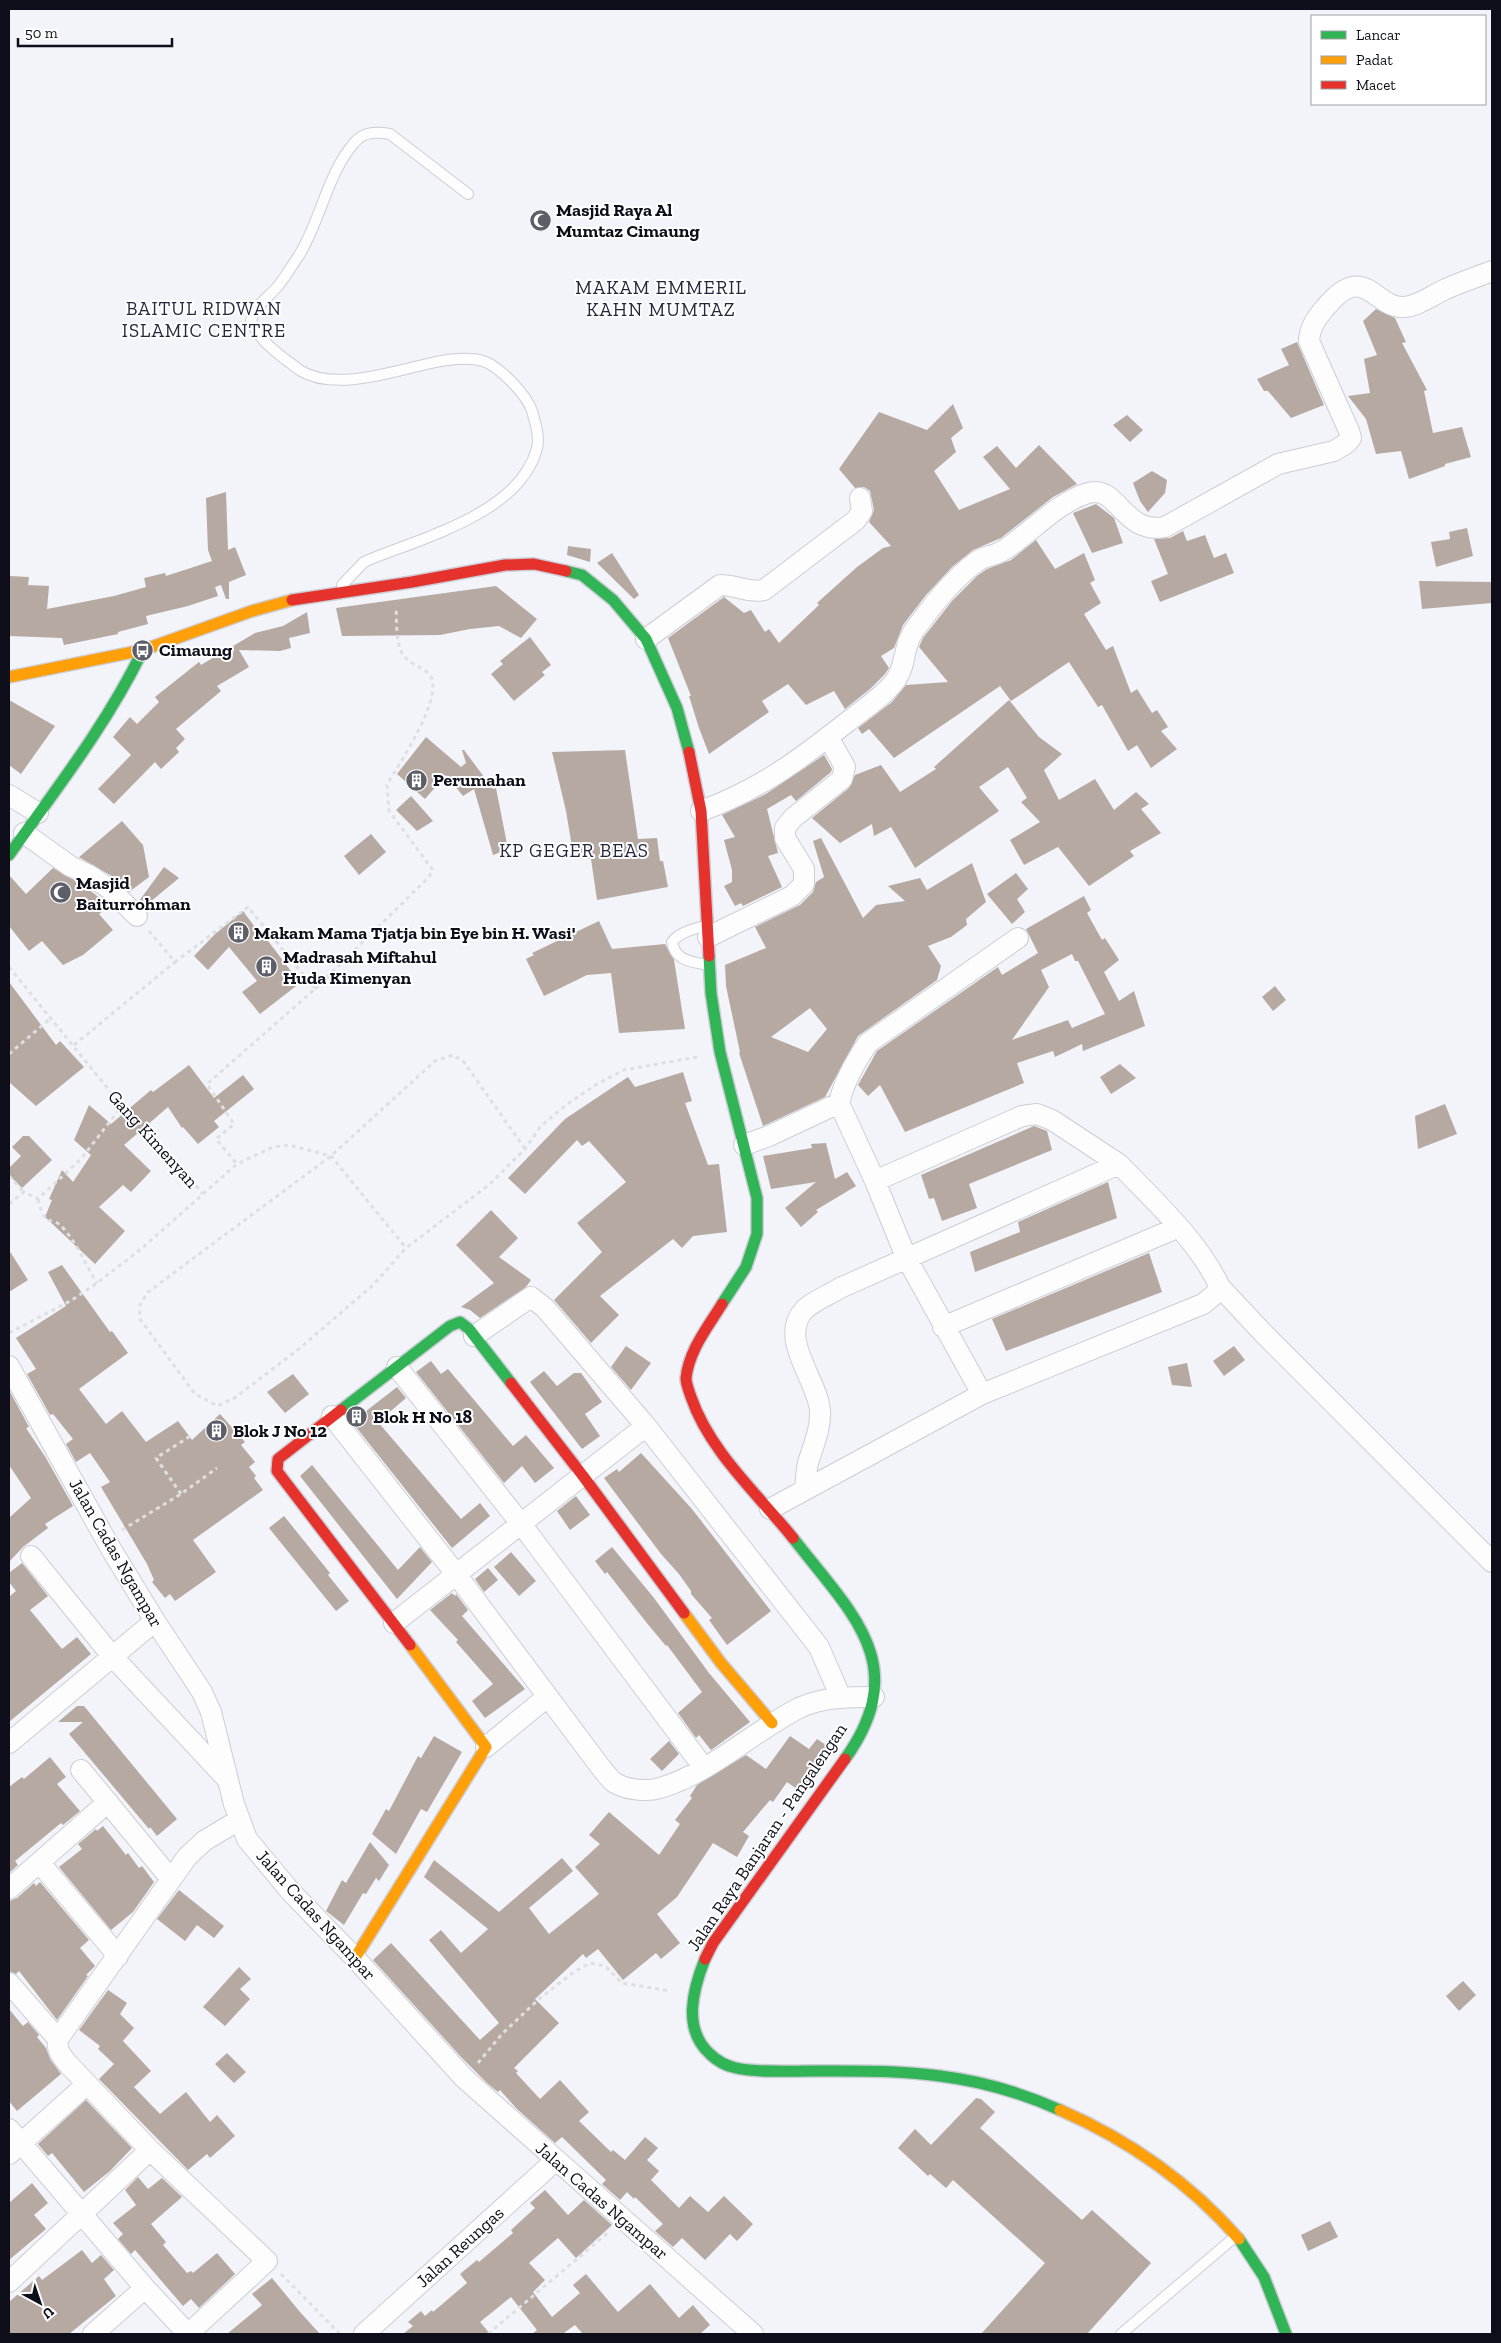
<svg xmlns="http://www.w3.org/2000/svg" width="1501" height="2343" viewBox="0 0 1501 2343" font-family="'Zilla Slab',serif">
	<rect width="100%" height="100%" fill="#f2f4fa"/>
	<path fill="#b5a9a2" fill-rule="evenodd" d="M1376 309 1395 318 1406 342 1402 343 1427 390 1424 391 1433 433 1462 427 1471 457 1445 464V466L1409 479 1401 451 1376 454 1366 419 1348 396 1370 393 1364 359 1377 355 1363 321Z
		M1297 342 1324 405 1291 418 1268 391H1264L1257 379 1289 365 1281 349Z
		M953 404 963 428 951 438 956 452 934 471 959 510 1010 489 983 457 997 446 1016 468 1039 445 1077 484 1053 497 1001 538 973 550 952 567 926 595 903 625 894 648 881 656 889 668 885 674 870 689 845 709 834 691 806 705 788 684 762 701 769 712 709 754 699 728 689 696H691L668 638 724 597 744 613 751 610 765 632 769 629 779 643 819 605 817 603 857 567 883 548 891 546 869 522 874 510 870 491 864 487 855 488 839 469 879 412 927 430Z
		M1127 415 1143 430 1130 442 1113 425Z
		M1152 471 1167 480 1165 493 1148 512 1140 501 1133 483Z
		M226 492 228 550 235 547 246 575 229 582V599H226L221 585 215 587 218 596 188 606 146 616 148 624 118 632V634L64 645 62 638 9 636V576L29 577 28 585 49 586 47 609 114 596 146 587 144 578 165 573 166 576 212 561 208 550 206 498Z
		M1096 504 1114 518 1123 543 1092 553 1073 513Z
		M1467 528 1473 556 1436 567 1431 542 1450 539 1449 532Z
		M1183 531 1187 541 1205 535 1214 558 1226 553 1234 573 1160 602 1151 581 1168 574 1154 539 1170 538Z
		M1036 540 1055 569 1084 553 1095 580 1090 583 1101 603 1084 614 1106 650 1113 646 1131 693 1137 689 1152 713 1157 710 1168 727 1161 731 1177 749 1151 768 1137 745 1128 751 1102 705 1098 707 1069 662 1011 701 1000 686 894 758 869 729 862 734 858 728 892 702 906 685 948 682 919 647 923 638 952 601 977 576 987 569 1011 560Z
		M568 546 591 549 590 562 567 555Z
		M612 553 639 595 634 599 597 563Z
		M1419 581 1492 582V603L1422 609Z
		M496 586 537 619 521 638 499 626 470 629 440 635 342 636 336 608Z
		M307 612 310 633 289 638 291 648 280 651 239 650 249 667 217 686 221 691 176 729 185 739 176 748 179 752 161 769 155 762 114 804 98 789 131 755 113 737 130 717 137 724 159 702 155 697 199 662 201 665 255 633 283 626Z
		M530 637 551 665 542 672 545 675 514 701 491 674 503 664 500 661Z
		M9 700 55 726 21 774 9 765Z
		M1009 700 1039 737 1062 754 1044 770 1059 800 1095 779 1114 810 1136 792 1149 804 1141 809 1161 833 1130 851 1134 856 1089 886 1058 847 1024 865 1010 840 1040 822 1021 802 1027 798 1008 767 979 787 999 811 915 868 891 827 874 836 872 824 840 843 812 818 849 788 855 775 881 765 900 792 936 769 934 767Z
		M426 737 461 767 466 763 462 750H464L493 789 496 788 508 849 493 855 474 789 463 796 446 775 425 799 397 774Z
		M625 750 638 839 657 838 660 861H663L668 887 597 900 591 859H574L566 811 552 752Z
		M824 755 832 769 831 772 796 801 791 795 767 809 778 853 768 856 782 887 743 906 741 903 735 906 724 886 732 882V870L724 840 735 837 722 815 766 794Z
		M411 796 433 821 417 831 396 810Z
		M122 821 143 845 149 877 129 892 117 879 79 857Z
		M371 834 386 852 359 875 344 856Z
		M821 838 863 918 876 905 905 901 888 886 920 878 927 890 972 863 986 902 966 919 967 925 951 937 928 946 941 966 937 980 858 1036 825 1097 763 1126 739 1053 740 1052 726 986 725 965 766 948 755 927 800 905 813 892 816 882 824 877 813 841ZM810 1008 827 1029 808 1052 771 1037Z
		M164 867 179 878 144 907 139 901Z
		M53 868 83 885 110 906 99 914 113 930 83 955 63 965 42 941 29 951 9 926V875L26 894Z
		M1016 873 1028 889 1017 899 1025 912 1012 924 987 894Z
		M1084 896 1091 910 1087 913 1102 940 1105 938 1119 960 1104 972 1119 1001 1134 991 1145 1026 1083 1051 1082 1044 1055 1057 1053 1051 1017 1063 1024 1083 905 1132 880 1085 868 1096 858 1085 877 1051 998 967 1002 975 1038 953 1026 929ZM1072 954 1075 961H1078L1105 1014 1072 1028 1068 1020 1012 1040 1049 987 1041 970Z
		M243 911 260 934 262 933 300 983 260 1014 242 992 257 981 229 947 208 970 194 956 214 935Z
		M599 921 612 949 665 944 674 960 685 1029 619 1033 611 973 587 975 544 996 526 959 534 955 532 953Z
		M9 982 56 1045 60 1041 84 1067 36 1106 9 1082Z
		M1275 986 1286 1000 1273 1011 1262 997Z
		M1120 1064 1136 1078 1111 1094 1100 1077Z
		M189 1065 214 1098 243 1075 254 1089 214 1121 219 1127 198 1144 183 1127 182 1128 168 1107 124 1145 151 1171 131 1192 123 1185 99 1207 125 1231 95 1264 45 1217 52 1200 49 1199 62 1170 73 1182 91 1155 74 1140 89 1105 111 1124 151 1090 153 1092Z
		M683 1072 692 1101 685 1103 708 1165 719 1164 727 1232 693 1236 682 1248 673 1239 600 1296 619 1315 591 1343 554 1300 602 1252 577 1223 626 1182 589 1141 582 1146 577 1140 525 1194 508 1178 565 1119 628 1077 635 1087Z
		M1445 1104 1457 1134 1418 1149 1415 1116Z
		M1034 1126 1047 1131 1052 1150 969 1184 977 1208 942 1221 934 1198 929 1199 921 1175Z
		M23 1136H29L52 1160 22 1188 9 1175V1168L21 1156 12 1147Z
		M826 1143 835 1179 847 1172 856 1186 816 1210 818 1212 801 1227 785 1208 816 1182 771 1189 763 1156 812 1148 811 1144Z
		M1108 1182 1117 1218 975 1272 970 1252 1020 1232 1018 1222Z
		M491 1210 518 1238 499 1257 531 1280 526 1287 480 1318 470 1310 461 1307 494 1283 456 1245Z
		M9 1250 28 1280 9 1292Z
		M1149 1253 1162 1292 1006 1351 992 1319Z
		M62 1265 110 1332 112 1331 128 1353 79 1389 106 1424 122 1411 146 1442 178 1421 192 1440 220 1414 245 1442 241 1445 255 1462 249 1467 256 1476 254 1478 263 1490 193 1540 216 1572 175 1601 170 1594 165 1598 152 1582 154 1580 147 1564 101 1487 110 1482 90 1453 76 1462 66 1444 73 1439 53 1414 50 1415 27 1374 36 1369 16 1338 66 1306 48 1272Z
		M626 1346 651 1363 631 1390 611 1367Z
		M1234 1346 1245 1360 1224 1376 1213 1361Z
		M431 1361 441 1374 448 1369 513 1446 526 1435 554 1468 535 1483 522 1466 504 1483 416 1372Z
		M1187 1363 1192 1387 1172 1385 1168 1367Z
		M544 1371 557 1386 574 1373H581L602 1402 585 1414 600 1436 582 1449 530 1382Z
		M293 1374 309 1394 285 1413 267 1392Z
		M397 1387 406 1398 378 1422 461 1519 480 1503 490 1516 452 1548 352 1422Z
		M9 1390 29 1427 26 1428 46 1458 73 1506 45 1524 48 1528 23 1547 9 1562V1518L31 1498 9 1465Z
		M641 1453 692 1509 771 1611 727 1645 709 1620 712 1618 691 1594V1591L679 1574 661 1554 604 1478 617 1469 619 1472Z
		M312 1465 398 1570 420 1547 432 1562 397 1599 300 1476Z
		M576 1496 590 1515 570 1530 557 1511Z
		M284 1516 330 1573 328 1575 349 1601 336 1611 269 1528Z
		M612 1547 654 1598 709 1673 750 1722 711 1750 699 1735 696 1738 678 1713 702 1692 667 1645 666 1646 646 1622 607 1572 605 1574 595 1561Z
		M511 1552 536 1581 519 1596 494 1567Z
		M22 1563 48 1596 30 1610 62 1649 77 1637 91 1654 9 1722V1597L16 1591 9 1582V1573Z
		M488 1568 498 1580 484 1592 475 1579Z
		M452 1593 455 1596 456 1594 468 1610 462 1616 525 1689 485 1718 472 1701 493 1684 456 1642 458 1640 430 1610Z
		M77 1706H84L177 1819 157 1836 150 1827 149 1829 69 1734 83 1722H58Z
		M434 1736 462 1752 427 1812 421 1809 396 1854 372 1834 386 1809 389 1811 418 1756 421 1758Z
		M790 1736 809 1749 817 1739 832 1749 801 1792 787 1782 773 1802 770 1800 743 1832 749 1836 737 1857 713 1843 677 1897 657 1914 680 1943 661 1959 656 1953 623 1980 598 1949 586 1958 583 1954 535 1999 559 2023 514 2068 518 2071 516 2073 540 2099 560 2080 589 2112 579 2121 611 2152 613 2150 625 2160 645 2137 658 2148 647 2160 659 2171 651 2180 679 2208 690 2196 708 2212 724 2196 753 2224 737 2241 730 2234 705 2260 682 2238 673 2247 655 2231 663 2224 635 2197 634 2199 627 2192 620 2200 602 2184 606 2180 562 2137 555 2143 517 2109 500 2090 498 2092 488 2084 462 2058 373 1960 391 1943 480 2040 499 2023 429 1940 441 1930 461 1953 488 1929 424 1877 434 1860 499 1912 562 1858 573 1871 529 1908 549 1934 599 1894 575 1867 600 1844 589 1835 609 1812 659 1855 680 1824 675 1820 692 1798 690 1796 697 1785 746 1755 766 1769Z
		M669 1741 679 1754 662 1771 650 1759Z
		M50 1757 66 1777 57 1784 80 1811 63 1825 61 1823 15 1861 18 1865 9 1873V1787L22 1777 24 1779Z
		M103 1826 126 1855 128 1853 139 1868 142 1866 154 1882 133 1912 111 1930 59 1867 82 1849 78 1844 96 1829 97 1831Z
		M370 1842 389 1865 379 1881 376 1878 366 1894 363 1893 344 1925 326 1911 342 1880 346 1883Z
		M40 1882 89 1940 80 1948 95 1966 86 1975 88 1976 57 2020 19 1971 16 1974 9 1971V1901L17 1898 34 1883 36 1886Z
		M179 1890 224 1926 214 1938 197 1925 185 1941 157 1919Z
		M239 1967 251 1979 240 1989 250 1999 225 2026 203 2007Z
		M1463 1981 1476 1995 1459 2011 1446 1996Z
		M108 1990 127 2003 120 2014 134 2028 123 2041 151 2071 134 2087 160 2114 186 2092 210 2122 217 2115 235 2136 210 2158 207 2154 188 2170 99 2079 114 2064 98 2049 100 2046 79 2030Z
		M9 2009 23 2026 28 2022 39 2035 37 2037 46 2048 50 2059 61 2074 17 2111 9 2101Z
		M227 2053 246 2072 234 2083 215 2064Z
		M976 2098 981 2099 995 2112 980 2128 1082 2220 1092 2210 1151 2263 1087 2334H981L1045 2263 953 2180 946 2188 930 2174 928 2176 898 2148 915 2129 931 2145Z
		M86 2100 132 2148 110 2171 84 2192 52 2153 48 2156 38 2144Z
		M138 2177 148 2189 162 2178 182 2197 151 2224 166 2242 163 2245 187 2273 191 2271 193 2273 217 2253 235 2274 199 2308 191 2299 183 2306 135 2250 131 2254 118 2239 123 2234 113 2223 136 2205 125 2190Z
		M32 2183 48 2203 34 2215 46 2229 9 2260V2203Z
		M545 2190 568 2215 584 2200 612 2225 576 2258 558 2238 529 2263 545 2280 533 2292 552 2317 580 2293 573 2285 586 2274 618 2312 650 2284 679 2318 693 2305 710 2325 700 2334H583L575 2325 564 2333 565 2334H532L537 2330 511 2297 480 2322 490 2334H403L413 2326 408 2322 421 2311 425 2316 432 2310 433 2312 467 2283 460 2274 477 2260 479 2262 513 2233 511 2230 535 2208 530 2203Z
		M1330 2221 1338 2237 1308 2251 1301 2235Z
		M82 2250 92 2263 101 2255 114 2270 104 2279 116 2296 69 2334H9V2302L39 2276 42 2280Z
		M272 2278 300 2312 320 2334H227L262 2305 252 2294Z"/>
	<g fill="none" stroke-linecap="round" stroke-linejoin="round">
		<defs>
			<path id="lane" d="M342 585 364 562 371 559C425 537 521 512 537 448 540 436 535 422 532 411 527 395 499 366 483 361 465 356 444 360 427 364 391 372 335 391 301 371 296 368 291 363 286 360 271 348 259 339 251 321 255 305 268 298 278 286 285 277 291 267 298 257 321 221 327 173 355 142 364 131 378 132 390 134L468 194
				M705 926C693 929 680 932 672 942 675 961 692 962 708 965
				M1121 2334 1236 2236"/>
			<path id="street" d="M646 639 720 585C736 585 749 593 764 590L856 520 862 511 860 498
				M9 795 38 813
				M701 811C759 790 799 760 846 723 862 710 882 698 895 681 906 667 903 647 913 632 931 607 953 578 979 560 985 556 994 556 1000 552 1007 549 1013 544 1019 539 1040 523 1062 501 1088 493 1118 484 1123 535 1165 527L1278 464 1334 451 1347 443 1351 438 1349 431 1309 341C1309 329 1317 317 1325 308 1365 259 1374 309 1404 307 1419 306 1432 295 1446 289 1461 282 1477 277 1492 271
				M24 833 70 866 89 875 110 889 137 916
				M708 937 792 896 804 884V869L785 838V828L793 818 842 779 845 767 828 737
				M839 1103 875 1181 906 1257 982 1394
				M744 1145 769 1136 839 1103C844 1081 855 1062 868 1043L1018 938
				M875 1181 1022 1116 1037 1114 1052 1120 1119 1164
				M1220 1287 1264 1334 1492 1562
				M943 1327 1179 1227
				M474 1336 531 1297 545 1308 646 1426 819 1647 841 1698
				M9 1366 111 1549 155 1621 202 1692 211 1712 234 1804 247 1839 291 1892 355 1958 464 2078 753 2334
				M397 1367 522 1525 704 1768
				M332 1416 456 1574 602 1769C606 1773 610 1780 615 1783 627 1790 647 1792 660 1788 707 1775 754 1731 799 1708 822 1697 849 1697 874 1697
				M770 1509 982 1394 1203 1304 1214 1295 1220 1287C1197 1239 1155 1202 1119 1164L840 1288C829 1295 813 1301 804 1310 778 1339 818 1380 820 1411 821 1429 813 1446 808 1463 806 1471 806 1481 805 1490
				M31 1556 112 1656 227 1779
				M394 1623 646 1426
				M9 1743 155 1621
				M486 1747 547 1697
				M81 1770 170 1878
				M40 1863 118 1956
				M9 1889 108 1802
				M9 1983 58 2039
				M9 2129 145 2288 188 2334 267 2261 150 2150 69 2065C62 2057 56 2050 58 2039L187 1857 204 1841 239 1820
				M9 2154 87 2084
				M9 2282 150 2150
				M93 2334 145 2288
				M364 2334 556 2160"/>
			<path id="fast" d="M566 571 582 575 613 600 646 639 677 708 689 752
				M9 855C57 788 107 724 143 650
				M709 956 711 993 720 1052 757 1198V1234L746 1267 722 1304
				M341 1410 450 1326 460 1322 469 1329 511 1383
				M793 1538C851 1613 913 1664 845 1759
				M705 1959C693 1989 682 2029 710 2054 717 2061 727 2066 736 2068 760 2073 787 2071 812 2071 855 2071 898 2070 940 2076 981 2081 1022 2093 1060 2110
				M1239 2239 1264 2277 1286 2334"/>
			<path id="slow" d="M9 677 143 650 252 611 292 600
				M684 1613 721 1663 772 1723
				M355 1958 486 1747 410 1645
				M1060 2110C1129 2140 1189 2182 1239 2239"/>
			<path id="jam" d="M292 600 412 582 505 565 534 564 566 571
				M689 752 701 811 709 956
				M722 1304C708 1327 689 1350 686 1378 686 1384 689 1391 691 1397 710 1452 757 1493 793 1538
				M511 1383 583 1476 684 1613
				M341 1410 278 1459 277 1471 410 1645
				M705 1959 713 1943 845 1759"/>
		</defs>
		<use href="#lane" stroke="#cccdd6" stroke-width="12"/>
		<use href="#street" stroke="#cccdd6" stroke-width="22"/>
		<use href="#fast" stroke="#cccdd6" stroke-width="14"/>
		<use href="#slow" stroke="#cccdd6" stroke-width="14"/>
		<use href="#jam" stroke="#cccdd6" stroke-width="14"/>
		<path stroke="#dedfe1" stroke-width="3" stroke-dasharray="4 4" stroke-linecap="butt" d="M149 931 175 962 248 907 315 989 207 1084 234 1124 216 1139 237 1164
			M9 967 122 1106 173 1158 203 1194
			M315 989 429 877 433 870 389 811 387 785C398 765 447 694 429 674 422 667 410 664 404 656 395 645 397 621 396 607
			M74 1045 175 962
			M9 1054 51 1018
			M525 1149 464 1062 453 1055 435 1061 331 1156 148 1292 140 1305V1319L195 1394 218 1406 236 1397 300 1348 373 1285 406 1248 490 1184 525 1149 541 1126 566 1105 597 1084 624 1070 697 1057
			M9 1176 24 1192
			M38 1199C46 1232 51 1213 64 1229 77 1244 86 1265 97 1283
			M9 1204 24 1192 38 1199 81 1159 122 1106
			M9 1333 72 1300 97 1283 141 1249 237 1164 273 1147 289 1145 331 1156 406 1248
			M181 1494 156 1458 192 1435
			M122 1530 181 1494 217 1468
			M478 2063 502 2034 539 1999 574 1972 590 1963 605 1966 622 1983 670 1991
			M281 2274 340 2334
			M488 2334 610 2231"/>
		<use href="#lane" stroke="#fdfdfe" stroke-width="10"/>
		<use href="#street" stroke="#fdfdfe" stroke-width="20"/>
		<use href="#fast" stroke="#30b455" stroke-width="11"/>
		<use href="#slow" stroke="#ff9f0a" stroke-width="11"/>
		<use href="#jam" stroke="#e5322d" stroke-width="11"/>
	</g>
	<defs>
		<symbol id="mosque-disc" viewBox="-11 -11 22 22"><circle r="9.5" fill="#5d5e68" stroke="#fff"/><path d="M3.5-4.9A6 6 0 1 0 3.5 4.9A5 5 0 1 1 3.5-4.9Z" fill="#fff"/></symbol>
		<symbol id="bus-disc" viewBox="-11 -11 22 22"><circle r="9.5" fill="#5d5e68" stroke="#fff"/><path d="M-5-6H5V4H4V6H2V4H-2V6H-4V4H-5ZM-3.5-4V0h7V-4ZM-3.5 1.2v1.5H-2V1.2ZM2 1.2v1.5H3.5V1.2Z" fill="#fff"/></symbol>
		<symbol id="building-disc" viewBox="-11 -11 22 22"><circle r="9.5" fill="#5d5e68" stroke="#fff"/><path d="M-4-6H4V6H1V3H-1V6H-4ZM-2.5-4.3h1.7v1.8h-1.7ZM.8-4.3h1.7v1.8H.8ZM-2.5-1h1.7V.8h-1.7ZM.8-1h1.7V.8H.8Z" fill="#fff"/></symbol>
	</defs>
	<g fill-rule="evenodd">
		<use href="#mosque-disc" x="528" y="208" width="25" height="25"/>
		<use href="#bus-disc" x="130" y="638" width="25" height="25"/>
		<use href="#building-disc" x="404" y="768" width="25" height="25"/>
		<use href="#mosque-disc" x="48" y="880" width="25" height="25"/>
		<use href="#building-disc" x="226" y="920" width="25" height="25"/>
		<use href="#building-disc" x="254" y="954" width="25" height="25"/>
		<use href="#building-disc" x="344" y="1404" width="25" height="25"/>
		<use href="#building-disc" x="204" y="1418" width="25" height="25"/>
	</g>
	<g text-anchor="middle" dominant-baseline="central" stroke-width="4" stroke-linejoin="round" paint-order="stroke">
		<g font-size="18" font-weight="bold" fill="#0d0e19" stroke="#fff" text-anchor="start">
			<text x="556" y="210">Masjid Raya Al<tspan x="556" dy="21">Mumtaz Cimaung</tspan></text>
			<text x="159" y="650">Cimaung</text>
			<text x="433" y="780">Perumahan</text>
			<text x="76" y="883">Masjid<tspan x="76" dy="21">Baiturrohman</tspan></text>
			<text x="254" y="933">Makam Mama Tjatja bin Eye bin H. Wasi'</text>
			<text x="283" y="957">Madrasah Miftahul<tspan x="283" dy="21">Huda Kimenyan</tspan></text>
			<text x="373" y="1417">Blok H No 18</text>
			<text x="233" y="1431">Blok J No 12</text>
		</g>
		<g font-size="18" fill="#0d0e19" stroke="#fff">
			<text transform="translate(153 1139) rotate(48)">Gang Kimenyan</text>
			<text transform="translate(116 1553) rotate(60)">Jalan Cadas Ngampar</text>
			<text transform="translate(767 1837) rotate(-56)">Jalan Raya Banjaran - Pangalengan</text>
			<text transform="translate(316 1915) rotate(48)">Jalan Cadas Ngampar</text>
			<text transform="translate(602 2201) rotate(41)">Jalan Cadas Ngampar</text>
			<text transform="translate(460 2247) rotate(-42)">Jalan Reungas</text>
		</g>
		<g font-size="19" letter-spacing="1" fill="#25273e" stroke="#fff">
			<text x="661" y="287">MAKAM EMMERIL<tspan x="661" dy="22">KAHN MUMTAZ</tspan></text>
			<text x="204" y="308">BAITUL RIDWAN<tspan x="204" dy="22">ISLAMIC CENTRE</tspan></text>
			<text x="574" y="850">KP GEGER BEAS</text>
		</g>
	</g>
	<rect width="1501" height="2343" fill="none" stroke="#0d0e19" stroke-width="20"/>
	<rect x="1311" y="15" width="175" height="90" fill="#ffffff" stroke="#9e9fa3"/>
	<rect x="1321" y="31" width="25" height="8" fill="#30b455" stroke="#9e9fa3"/>
	<text x="1356" y="40" font-size="15" fill="#0d0e19">Lancar</text>
	<rect x="1321" y="56" width="25" height="8" fill="#ff9f0a" stroke="#9e9fa3"/>
	<text x="1356" y="65" font-size="15" fill="#0d0e19">Padat</text>
	<rect x="1321" y="81" width="25" height="8" fill="#e5322d" stroke="#9e9fa3"/>
	<text x="1356" y="90" font-size="15" fill="#0d0e19">Macet</text>
	<g transform="translate(40 2303) rotate(140)" stroke="#ffffff" stroke-width="4" paint-order="stroke">
	<path d="M0-4L9 19L0 12L-9 19Z" fill="#0d0e19"/>
	<text y="-8" font-size="14" font-weight="bold" text-anchor="middle" fill="#0d0e19">U</text>
	</g>
	<path d="M18 38v8h154v-8" fill="none" stroke="#0d0e19" stroke-width="2.5"/>
	<text x="25" y="38" font-size="15" fill="#0d0e19" stroke="#ffffff" stroke-width="4" paint-order="stroke">50 m</text>
</svg>
